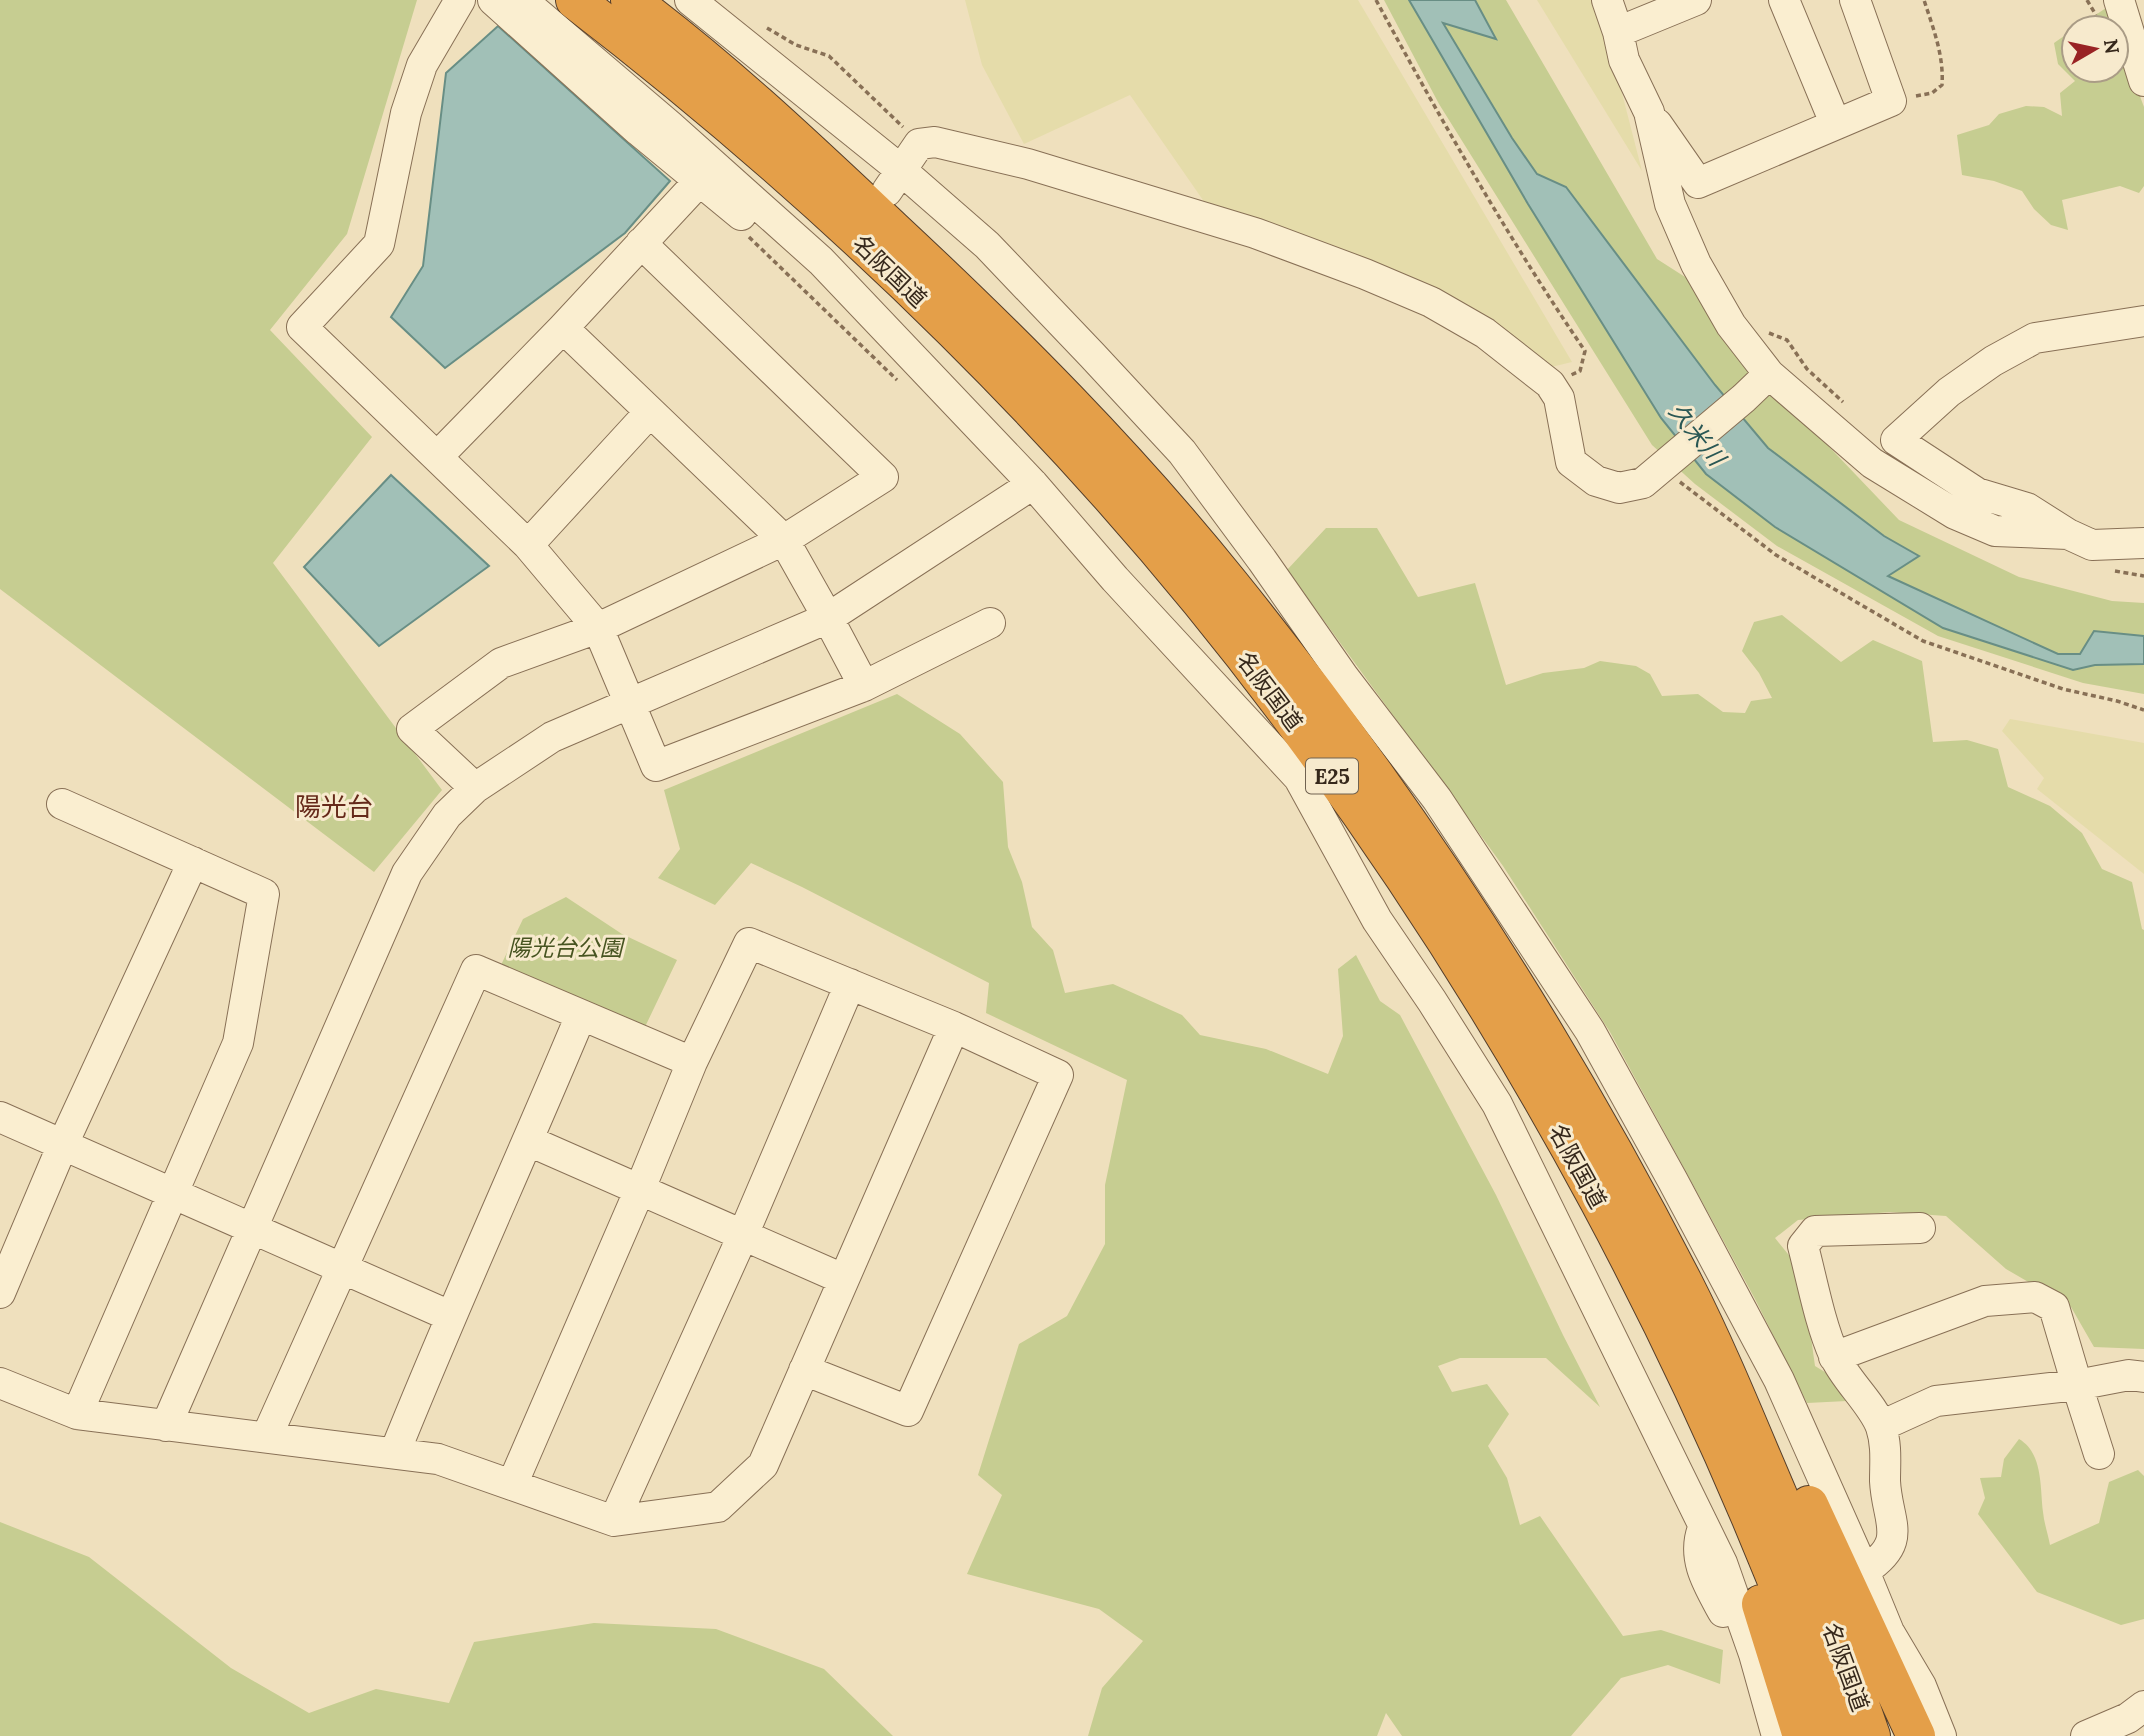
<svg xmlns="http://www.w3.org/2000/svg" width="2144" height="1736" viewBox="0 0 2144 1736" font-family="Lora,'Noto Sans JP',serif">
	<rect width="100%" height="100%" fill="#efe0bd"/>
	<path fill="#e5dcaa" d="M965 0H1358L1572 362 1547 368 1205 203 1130 95 1024 144 982 65Z
		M1537 0H1598L1642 171Z
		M2010 719 2144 743V874L2037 789 2044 778 2002 731Z"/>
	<path fill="#c6cd91" d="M0 0H417L347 234 270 330 372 437 273 563 442 790 374 872 0 589Z
		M1384 0H1409L1528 204 1661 418 1706 474 1775 527 2073 670 2095 665 2144 664V694L2083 683 1938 636 1777 546 1695 484 1652 445 1439 104Z
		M1475 0H1506L1657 259 1696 284 1749 363 1899 520 2019 577 2112 601 2144 603V636L2080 654H2058L1887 576 1918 556 1884 536 1768 448 1715 385 1566 187 1537 174 1512 138 1442 22 1495 39Z
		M2106 8 2114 28H2076Z
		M2074 29V70H2116V33L2144 107V186L2139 193 2120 186 2062 200 2068 230 2051 225 2034 209 2022 191 1994 181 1962 175 1957 135 1989 125 1999 114 2026 106 2044 107 2062 116 2060 93 2075 81 2058 64 2054 43Z
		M1326 528H1377L1418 597 1475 583 1506 685 1543 673 1584 668 1600 661 1636 666 1650 674 1662 696 1698 694 1723 712 1745 713 1751 701 1772 698 1759 673 1742 651 1754 622 1782 615 1841 662 1873 640 1922 661 1933 742 1967 740 1998 749 2008 787 2050 806 2082 833 2102 869 2132 882 2142 929 2144 930V1349L2094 1347 2071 1307 2006 1269 1946 1216 1890 1212 1798 1220 1775 1238 1792 1259 1808 1316 1815 1366 1833 1377 1847 1401 1807 1403 1755 1299 1610 1032 1503 866 1287 570Z
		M897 694 960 734 1003 782 1008 847 1022 882 1032 927 1053 950 1065 993 1113 984 1182 1015 1200 1035 1266 1049 1328 1074 1343 1036 1338 969 1356 955 1380 1001 1400 1015 1496 1195 1563 1335 1600 1407 1546 1358H1460L1438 1366 1452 1392 1487 1384 1509 1414 1488 1446 1507 1478 1520 1525 1540 1516 1623 1636 1661 1630 1723 1650 1720 1684 1668 1665 1621 1678 1571 1736H1402L1386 1713 1377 1736H1088L1102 1688 1143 1641 1099 1609 967 1574 1002 1495 978 1475 1019 1344 1067 1316 1105 1244V1185L1127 1080 986 1013 989 983 802 887 751 863 715 905 658 878 680 849 664 790Z
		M566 897 622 934 677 960 644 1029 501 965 523 919Z
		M2019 1439C2043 1453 2040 1487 2043 1512 2044 1523 2048 1534 2050 1545L2099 1523 2109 1482 2138 1470 2144 1476V1619L2121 1625 2037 1592 1978 1514 1985 1498 1980 1478 2001 1477 2004 1459Z
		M0 1522 89 1557 231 1668 309 1713 376 1689 449 1703 474 1642 594 1623 716 1629 824 1669 893 1736H0Z"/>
	<path fill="#a1c0b7" stroke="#688e85" stroke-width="2" d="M1409 0H1475L1496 39 1443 23 1512 138 1537 174 1566 187 1715 385 1768 448 1884 536 1919 556 1888 576 2058 654H2080L2094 631 2144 636V664L2095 665 2073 670 1943 628 1775 527 1706 474 1661 418 1528 204Z
		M498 26 670 181 625 233 445 368 391 317 423 266 446 73Z
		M391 475 489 566 379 646 304 567Z"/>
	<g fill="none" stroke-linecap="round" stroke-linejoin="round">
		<defs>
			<path id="minor" d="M460 0 422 65 406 113 379 244 302 327 528 545 598 628 656 766 864 686 990 623
				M493 0 639 131 741 215
				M522 0 670 126 821 261 1033 484 1115 579 1299 778 1377 920 1432 1001 1497 1104 1722 1563 1754 1654 1777 1736
				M690 0 901 170 987 245 1092 355 1182 452 1262 560 1343 676 1437 799 1590 1031 1673 1181 1779 1380 1864 1571 1889 1632 1921 1686 1941 1736
				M1607 0 1618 32 1624 60 1649 112 1670 204 1696 264 1731 325 1769 374 1872 463 1955 514 1995 531 2068 534 2092 545 2144 543
				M1784 0 1835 123
				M2119 0 2144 81
				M1618 32 1696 0
				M1657 124 1698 183 1891 101 1855 0
				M887 191 919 144 935 142 1028 164 1255 233 1365 274 1431 302 1485 333 1550 384 1559 398 1571 462 1596 481 1619 488 1643 483 1744 398 1769 374
				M563 328 691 190
				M437 457 563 328 784 540 828 618 864 686
				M2068 534 2027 508 1977 493 1896 440 1949 392 1993 361 2035 338 2144 321
				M528 545 650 412
				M475 788 412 729 501 663 598 628 784 540 883 477 641 243
				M62 804 264 894 238 1043 77 1414
				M0 1117 450 1316
				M529 1141 843 1279
				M0 1293 63 1144 193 862
				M1834 1357 1985 1301 2035 1297 2054 1307 2077 1385 1936 1401 1881 1426
				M0 1383 77 1414 438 1459 614 1521 718 1507 763 1465 954 1027
				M166 1426 407 873 447 815 475 788 552 737 828 618 1033 484
				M267 1436 476 970 692 1062 749 943 954 1027 1058 1075 908 1411 804 1370
				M395 1452C454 1305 520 1161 581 1015
				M2099 1454 2077 1385 2129 1375 2144 1377
				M512 1485 640 1189 692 1062
				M614 1521 743 1235 850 984
				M1703 1528C1691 1559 1709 1586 1723 1612
				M1864 1571C1910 1541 1887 1523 1885 1481 1885 1463 1887 1445 1881 1427 1873 1404 1844 1379 1834 1355 1820 1324 1812 1280 1803 1246L1815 1231 1920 1228
				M2086 1736 2128 1718 2144 1706"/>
			<path id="highway" d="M575 0C839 203 1085 442 1285 709 1517 1018 1707 1370 1835 1736
				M630 0C723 69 808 150 892 229 1011 340 1127 456 1229 583 1404 800 1557 1036 1684 1284 1712 1339 1736 1396 1760 1453 1800 1546 1838 1640 1871 1736
				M1809 1505 1916 1736
				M1761 1604 1802 1736"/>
		</defs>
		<use href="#minor" stroke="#887056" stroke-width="32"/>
		<use href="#highway" stroke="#553e2a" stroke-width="40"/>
		<path stroke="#887056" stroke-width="3.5" stroke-dasharray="5 3.5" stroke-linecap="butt" d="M1376 0C1441 120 1508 238 1585 351L1580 371 1571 375
			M2087 0 2096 15
			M767 28 796 45 829 56 903 127
			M1916 96 1932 93 1942 85C1944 55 1933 28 1924 0
			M749 237 897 380
			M1769 333 1787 340 1807 369 1843 402
			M1680 482 1776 555 1923 641 2063 689 2117 701 2144 710
			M2115 571 2144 576"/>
		<use href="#minor" stroke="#faeed0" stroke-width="30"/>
		<use href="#highway" stroke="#e49f49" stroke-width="38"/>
	</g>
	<g text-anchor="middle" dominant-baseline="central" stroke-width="6" stroke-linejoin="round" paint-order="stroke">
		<rect fill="#f7eacd" stroke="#706250" stroke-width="2" x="1306" y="758.5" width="52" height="35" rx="5"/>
		<g font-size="21" font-weight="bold" fill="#36281b">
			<text x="1332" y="776">E25</text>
		</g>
		<g font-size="23" fill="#36281b" stroke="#f7eacd">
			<text transform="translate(890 271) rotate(44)">名阪国道</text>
			<text transform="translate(1270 691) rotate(53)">名阪国道</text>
			<text transform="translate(1578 1166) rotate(61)">名阪国道</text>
			<text transform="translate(1846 1667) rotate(70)">名阪国道</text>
		</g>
		<g font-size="23" font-style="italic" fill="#475421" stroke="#f7eacd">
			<text x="565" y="947">陽光台公園</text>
		</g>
		<g font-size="24" font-style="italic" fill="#295754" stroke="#f7eacd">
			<text transform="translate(1697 434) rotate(51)">久米川</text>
		</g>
		<g font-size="26" fill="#652919" stroke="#f7eacd">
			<text x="334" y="806">陽光台</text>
		</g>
	</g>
	<g transform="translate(2095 49) rotate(81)"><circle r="33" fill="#f7eacd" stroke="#aa9c86" stroke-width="2"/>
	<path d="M0-5L12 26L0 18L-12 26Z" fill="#992324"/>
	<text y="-10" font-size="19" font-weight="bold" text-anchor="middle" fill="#36281b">N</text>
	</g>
</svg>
